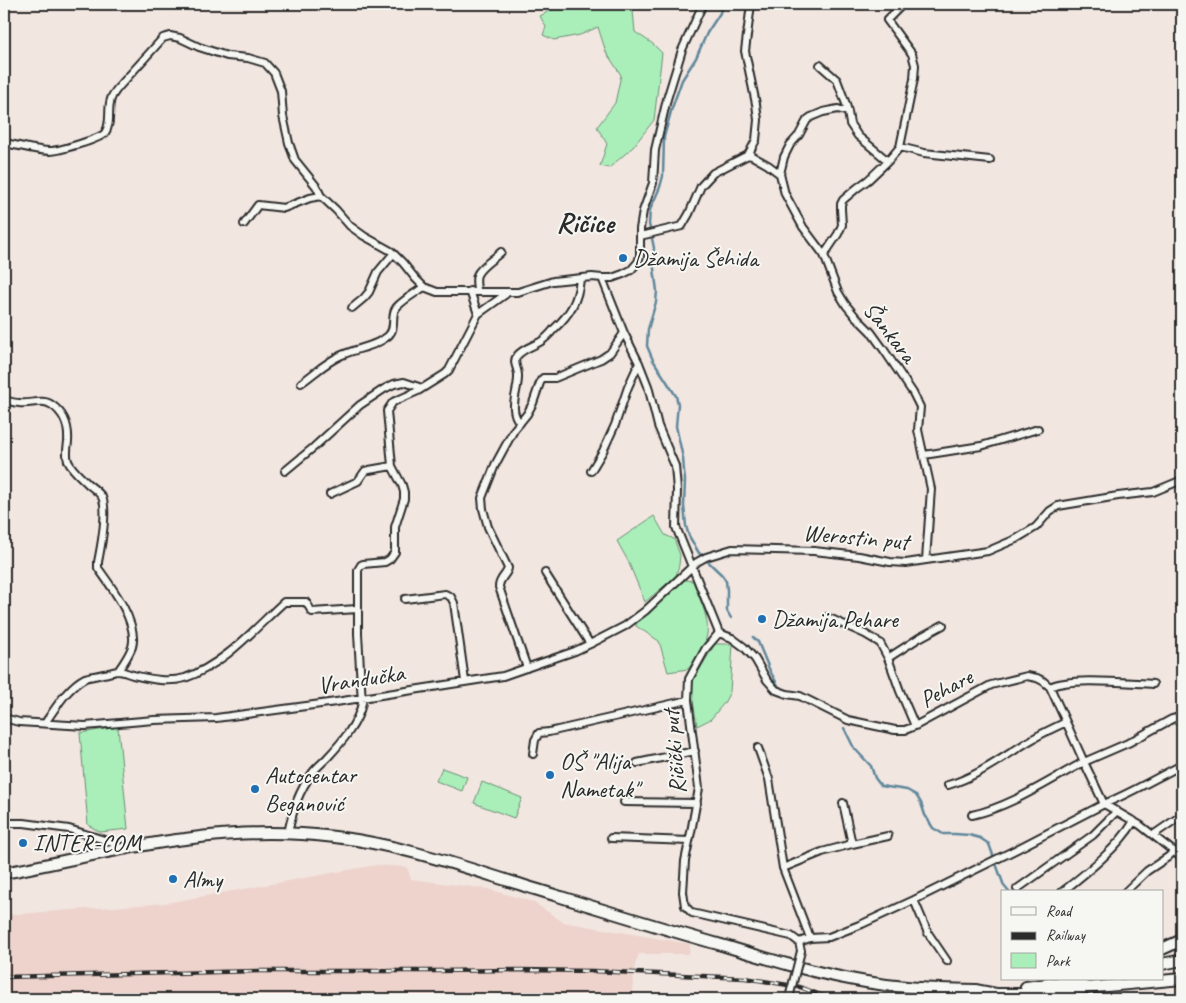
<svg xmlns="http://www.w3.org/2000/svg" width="1186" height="1003" viewBox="0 0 1186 1003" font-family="Caveat,sans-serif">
	<rect width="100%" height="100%" fill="#f2e6e1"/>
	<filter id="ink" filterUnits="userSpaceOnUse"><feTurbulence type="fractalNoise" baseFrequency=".02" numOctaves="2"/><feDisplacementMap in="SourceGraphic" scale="10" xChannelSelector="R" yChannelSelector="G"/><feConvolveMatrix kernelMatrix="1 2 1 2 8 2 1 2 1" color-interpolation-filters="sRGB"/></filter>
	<g filter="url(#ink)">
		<path fill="#edd3cc" d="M376 865 407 867 411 879 488 889 533 902 563 922 690 944 689 954H639L635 965 631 999H4V915L166 903Z"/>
		<path fill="#aaefba" stroke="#6a8d72" d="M608 4H638L633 11 635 32 653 44 662 53 654 120 633 147 609 168 600 166 607 144 597 127 615 103 621 75 606 52 598 27 580 35 554 40 543 35 546 27 540 16 551 10 587 9Z
			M654 516 665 535 674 539 680 555 679 565 676 576 645 602 628 561 617 541Z
			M685 580 693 581C708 621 718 633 688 669L668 672 659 641 636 626V623Z
			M715 644H733L730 692 724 703 711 719 697 726 692 695 691 684Z
			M118 727 128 829 100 832 88 825 80 733Z
			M442 768 467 777 462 791 436 781Z
			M482 782 522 798 514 818 474 803Z"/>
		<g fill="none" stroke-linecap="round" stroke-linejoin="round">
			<path stroke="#60889b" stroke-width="2.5" d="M722 4 720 13 707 33 696 58 682 80 672 108 664 137 663 176 660 187 650 210 649 224 654 248 653 261 657 291 656 302 648 329 647 346 653 360 669 385 676 396 678 404 676 426 683 458 684 471 685 480 684 506 686 526 689 536 699 553 722 575 726 581 727 590V611L731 618
				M753 637 758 642 770 671 779 687
				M844 728 854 748 871 766 875 778 881 786 907 790 916 795 921 803 925 815 933 828 943 834H955L969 835 980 838 989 844 1004 886 1009 892"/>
			<defs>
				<path id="minor" d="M820 65 837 80 846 104 848 112
					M4 143C18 145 36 151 50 151 58 151 100 139 105 133 112 123 107 110 111 99 112 95 115 92 117 89L163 38 170 36 180 38 199 47 227 56 248 58 265 63 274 73 281 91 283 116 289 143 295 160 316 186 321 196 336 210 350 226 364 236 391 251 403 263 415 278 424 287 437 292H518L553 281 592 277 602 278 624 333 639 363 648 386 658 426 675 466 677 490 676 527 719 633
					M900 147 924 153 990 160
					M748 155 752 156 768 165 780 174 785 194 803 227 824 255 838 292 846 305 855 316 871 332 884 350 913 393 920 407 918 430 931 489 926 560
					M780 174 784 157 790 145 799 135 807 120 811 117 823 112 838 109 848 112 850 124 858 136 888 161
					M244 224 258 205 284 208 310 198 321 196
					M640 236 682 226 689 214 701 186 713 173 748 155 756 140 758 120 756 104 745 51 751 4
					M824 255 838 234 842 225 841 209V204L843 200 857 188 868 180 888 161 900 147 914 79 915 65 912 54 887 20 903 4
					M602 278H612L623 274 631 270 638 262 640 256V229L643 211 653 183 655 150 667 99 682 50 703 4
					M470 291 478 314
					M477 291C477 286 475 280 477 275 480 267 495 258 501 252
					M352 308 364 298 369 292 378 272 393 254
					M301 383C314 374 327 361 342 355 357 348 375 347 388 336 397 328 390 316 396 308 401 301 417 292 424 287
					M4 400C9 401 14 403 19 403 30 405 42 398 52 405 65 414 69 427 68 442 67 448 66 455 68 461 71 469 82 478 88 484 93 488 99 492 102 497 108 510 101 547 98 562V568C111 586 139 623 132 647 129 655 123 664 118 671
					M520 423C507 409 519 391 518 375 518 368 512 362 517 356 522 349 533 346 540 342 545 339 550 334 554 329 570 314 578 301 580 279
					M924 455 981 446 1038 429
					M285 471 314 447 360 405 384 389 394 384 404 382 422 388
					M591 471 603 451 615 425 628 387 639 363
					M330 494 358 481 365 471 369 470 392 466
					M545 573 590 644
					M405 599 445 594 451 597 454 603 465 681
					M827 617 865 634 880 643 888 658 900 691 915 726
					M719 633 732 638 744 647 755 659 767 680 776 690 787 694 800 696 848 720 895 730H905L915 726 991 685 1027 676 1037 678 1043 681 1050 687 1066 722C1054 728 1042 733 1031 740 1004 756 979 776 948 785
					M719 633 706 648 689 679 688 700 699 788 691 832 685 861 683 892 685 906 692 913 791 936 799 942 801 951
					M888 658 919 638 943 625
					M527 668 499 587C499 578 507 575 508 568L488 527 483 509 482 498 495 465 514 430 527 414 533 403 541 380 543 378H555L601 359 610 353 624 333
					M1050 687C1070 677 1128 683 1153 684
					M4 718 19 722 85 726 154 720 216 718 336 702 503 676 575 651 590 644 625 626 645 611 697 562 706 557 732 549 814 551 859 556 890 562 906 563 926 560 988 551 1016 539 1036 527 1050 511 1058 506 1118 496 1153 492 1182 480
					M1066 722 1084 762 1128 743 1172 719 1182 716
					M46 723 47 720C57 706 68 687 85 678 90 676 97 676 103 674 108 674 113 671 118 671 123 671 128 674 133 675 151 679 167 683 185 678 225 664 254 629 284 602H306L312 612 357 609
					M758 748 769 779 783 868 810 938
					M533 754 535 740 539 733 549 732 688 700
					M637 763 695 751
					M624 802 697 803
					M843 803 852 844
					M972 815C1012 806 1048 781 1084 762L1104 804 1140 825 1182 858
					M4 823H24L69 829 111 842 114 844 116 850
					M288 833C293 810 298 792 313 772 317 767 322 763 327 758 341 743 358 724 362 703L358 634V570L361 565 363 564 385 562 390 559 395 552V527L404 499V492L402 485 392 466 387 411 393 402 418 391 445 374 449 370 478 314 506 294V292
					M1153 835 1182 815
					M611 838 689 841
					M783 868 822 852 852 844 888 836
					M1017 889 1093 835 1117 811
					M1062 892C1086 873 1119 847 1134 821
					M1125 892 1147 871 1168 857 1174 851
					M914 900 928 933 947 961
					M799 942 810 938 829 937 862 924 914 900 1017 849 1104 804C1131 793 1156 778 1182 765"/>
				<path id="primary" d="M4 873C64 862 124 846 185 839 235 832 285 831 335 837 395 844 452 863 509 881 581 903 653 926 725 946 768 959 811 972 855 980 895 988 935 989 975 990"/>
				<path id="trunk" d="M1162 949 1182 940
					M1162 964 1182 960
					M1026 987 1084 979
					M975 990 996 994H1021L1182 979"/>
			</defs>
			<use href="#minor" stroke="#2b2b2b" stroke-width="10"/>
			<use href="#primary" stroke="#2b2b2b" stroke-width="14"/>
			<use href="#trunk" stroke="#2b2b2b" stroke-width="14"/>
			<use href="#minor" stroke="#f6f6f2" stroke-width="6"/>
			<use href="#primary" stroke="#f6f6f2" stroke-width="10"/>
			<use href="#trunk" stroke="#f6f6f2" stroke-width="10"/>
			<defs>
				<path id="rail" d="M4 977 259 971H434L518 970 593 971 745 978 800 987 831 999"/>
			</defs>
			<use href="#rail" stroke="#2b2b2b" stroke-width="4.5"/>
			<use href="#rail" stroke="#f6f6f2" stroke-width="2.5" stroke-dasharray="8" stroke-linecap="butt"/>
			<defs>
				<path id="minor-bridge" d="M790 994 801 951"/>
			</defs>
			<use href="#minor-bridge" stroke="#2b2b2b" stroke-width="10" stroke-linecap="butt"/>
			<use href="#minor-bridge" stroke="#f6f6f2" stroke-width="6"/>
		</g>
	</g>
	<g fill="#1f6fb2" stroke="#f6f6f2" stroke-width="2">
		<circle cx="623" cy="258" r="5"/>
		<circle cx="762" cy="619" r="5"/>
		<circle cx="550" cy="775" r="5"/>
		<circle cx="255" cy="789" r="5"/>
		<circle cx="23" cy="843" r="5"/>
		<circle cx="173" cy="879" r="5"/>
	</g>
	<g text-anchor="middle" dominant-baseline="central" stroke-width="4" stroke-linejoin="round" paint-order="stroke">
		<g font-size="24" fill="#2b2b2b" stroke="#f6f6f2" text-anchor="start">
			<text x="633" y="258">Džamija Šehida</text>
			<text x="772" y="619">Džamija Pehare</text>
			<text x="560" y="761">OŠ "Alija<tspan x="560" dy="28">Nametak"</tspan></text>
			<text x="265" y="775">Autocentar<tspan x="265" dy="28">Beganović</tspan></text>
			<text x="33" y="843">INTER-COM</text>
			<text x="183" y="879">Almy</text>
		</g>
		<g font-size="24" fill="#2b2b2b" stroke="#f6f6f2">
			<text transform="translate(890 332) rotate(52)">Šankara</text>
			<text transform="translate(856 537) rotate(5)">Werostin put</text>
			<text transform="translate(361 679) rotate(-9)">Vrandučka</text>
			<text transform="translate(946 688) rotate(-28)">Pehare</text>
			<text transform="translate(674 752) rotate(-95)">Ričički put</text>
		</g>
		<g font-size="29" font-weight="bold" fill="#2b2b2b" stroke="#f6f6f2">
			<text x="585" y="222">Ričice</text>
		</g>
	</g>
	<rect width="1186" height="1003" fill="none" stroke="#f6f6f2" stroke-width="20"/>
	<rect x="10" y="10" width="1166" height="983" fill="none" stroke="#2b2b2b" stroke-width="2" filter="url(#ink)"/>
	<rect x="1001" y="890" width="162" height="90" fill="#f6f6f2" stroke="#a5a5a2"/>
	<rect x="1011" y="907" width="25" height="8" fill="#f6f6f2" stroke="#a5a5a2"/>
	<text x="1046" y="916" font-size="15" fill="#2b2b2b">Road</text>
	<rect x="1011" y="932" width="25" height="8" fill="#2b2b2b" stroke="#a5a5a2"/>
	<text x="1046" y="940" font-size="15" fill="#2b2b2b">Railway</text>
	<rect x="1011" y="953" width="25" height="15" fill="#aaefba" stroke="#a5a5a2"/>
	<text x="1046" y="966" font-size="15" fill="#2b2b2b">Park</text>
</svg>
